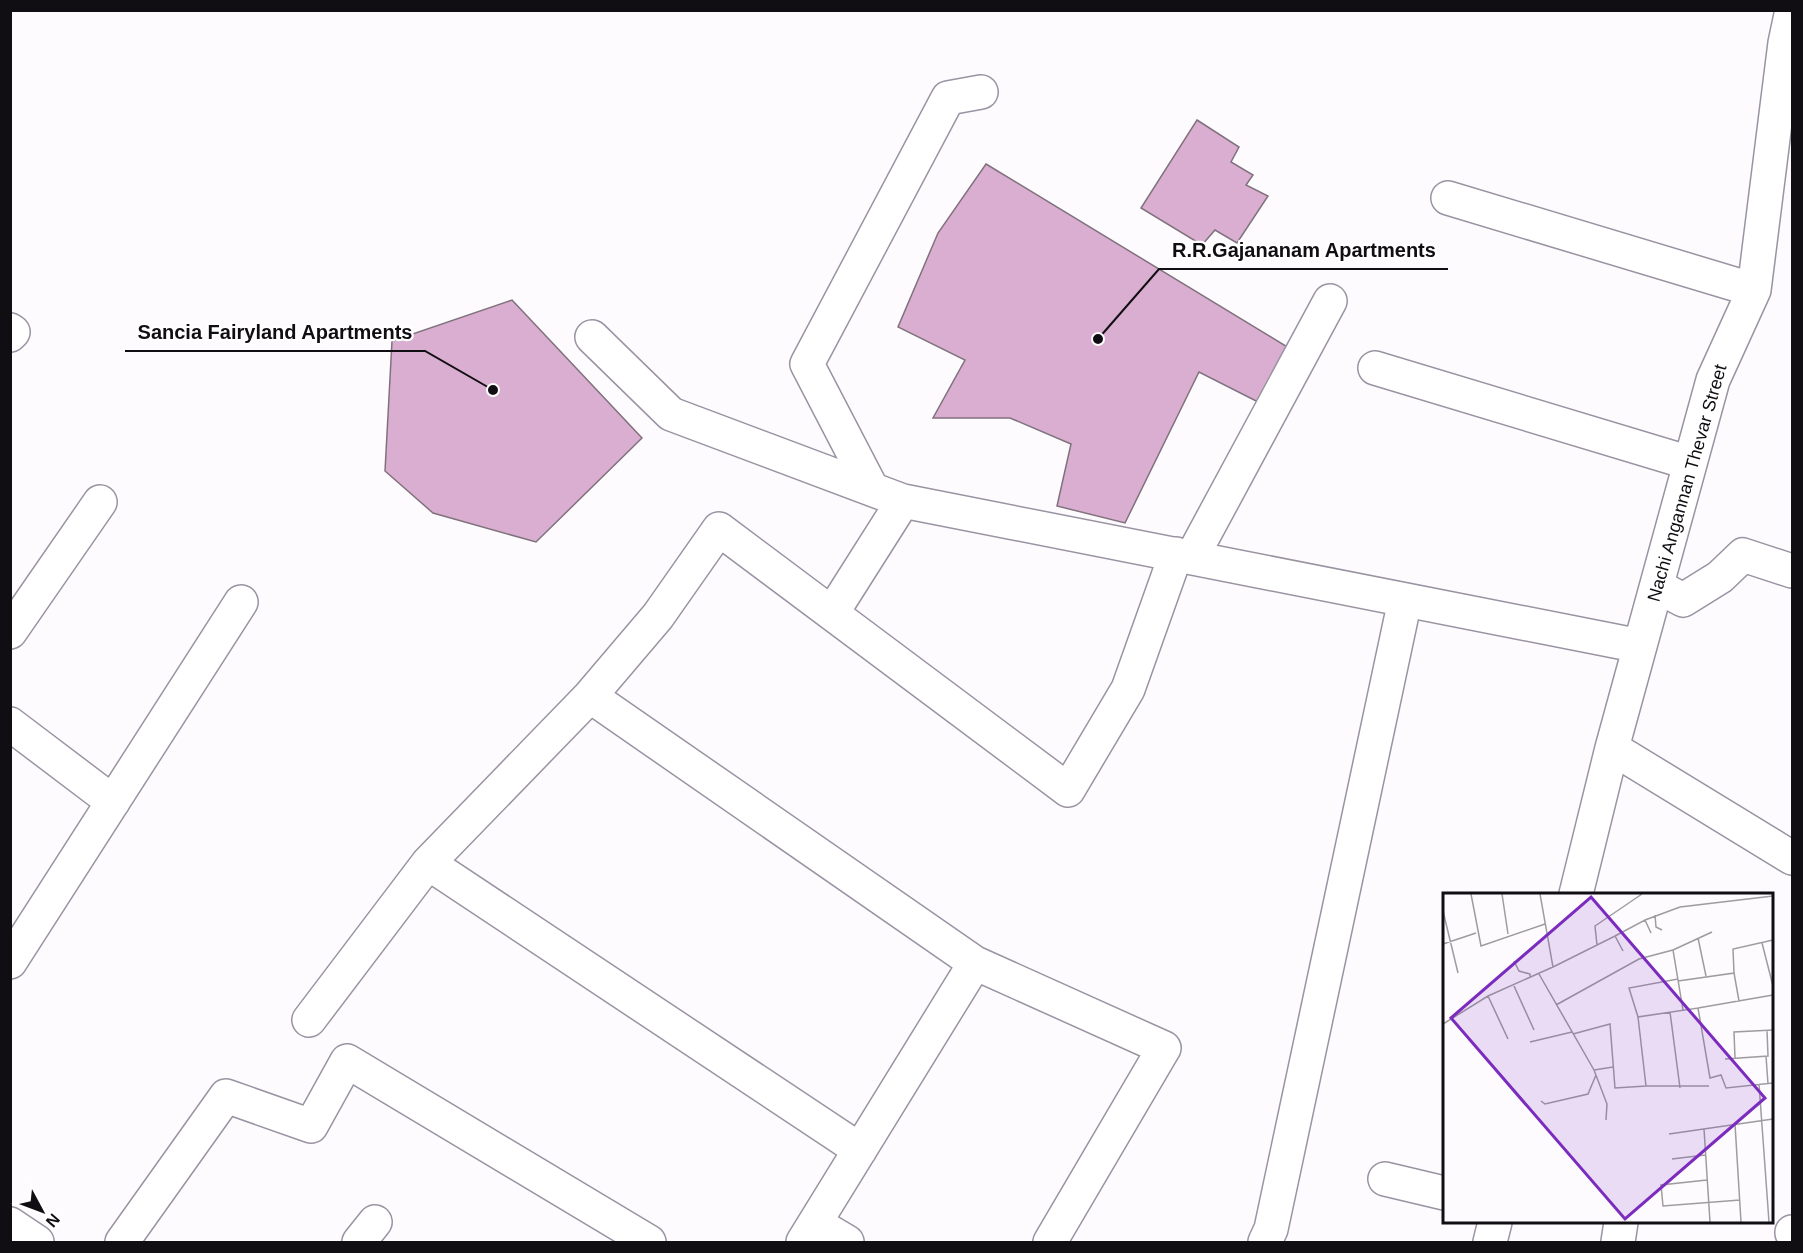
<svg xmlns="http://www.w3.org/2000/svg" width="1803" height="1253" viewBox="0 0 1803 1253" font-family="Helvetica,sans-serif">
	<rect width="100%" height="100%" fill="#fdfbfe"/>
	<path fill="#d9aed0" stroke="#80727d" stroke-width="1.5" d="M1197 120 1239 147 1231 162 1253 175 1246 185 1268 196 1237 243 1215 230 1202 245 1141 208Z
		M986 164 1294 351 1264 405 1199 372 1125 523 1057 506 1071 444 1010 418H933L965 360 898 327 938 233Z
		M512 300 642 438 536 542 433 513 385 471 392 341Z"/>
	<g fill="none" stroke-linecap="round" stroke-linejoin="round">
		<defs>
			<path id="minor" d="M1792 10 1785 43 1754 290 1713 380 1612 748 1792 858
				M1448 198 1754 290
				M10 330 13 332 10 335
				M592 337 671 414 903 501 1640 646
				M1375 368 1690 463
				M872 489 807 364 948 98 981 92
				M1192 557 1330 301
				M1657 586 1683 600 1720 577 1743 555 1792 571
				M832 613 903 501
				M10 632 100 502
				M10 724 113 802
				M428 863 860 1150
				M1576 894 1612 748
				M10 962 241 602
				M975 963 1164 1048 1050 1242
				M309 1020 428 863 590 696
				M1385 1179 1444 1193
				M815 1223 847 1242
				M10 1224 37 1242
				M1792 1232V1233
				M122 1242 226 1096 311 1126 347 1061 649 1242
				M359 1242 375 1222
				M803 1242 975 963 590 696 658 616 719 529 1068 790 1128 689 1176 554
				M1265 1242 1271 1229 1405 600
				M1490 1242 1495 1222
				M1618 1242 1621 1222"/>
		</defs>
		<use href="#minor" stroke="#9a93a2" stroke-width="36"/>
		<use href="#minor" stroke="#fff" stroke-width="33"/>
	</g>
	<g text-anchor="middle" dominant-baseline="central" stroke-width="4.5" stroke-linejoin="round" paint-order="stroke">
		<g font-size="18" fill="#110e13" stroke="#fff">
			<text transform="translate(1687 483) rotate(-74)">Nachi Angannan Thevar Street</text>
		</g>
	</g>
	<g transform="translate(1443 893)">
		<rect width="330" height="330" fill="#fdfbfe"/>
		<path fill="none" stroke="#9f9ca0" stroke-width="1.5" d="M28 1 38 53 102 31M59 1 65 41M0 18 15 80M212 22 213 34 219 37M202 27 237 14 330 3M172 43 202 27 208 40M255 45 263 83M319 50 330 93M0 51 33 40M154 52 152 33 199 1M230 57 269 39M71 68 76 78 87 81V85M110 74 172 43 180 58M291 80 296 108M96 81 151 177 164 211 163 227M235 88 291 80 290 56 330 47M71 93 91 137M45 103 65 146M113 112 196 66 230 57 240 117M255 115 330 102M227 119 237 195M195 124 186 95 235 86M0 131 45 103 110 74 97 1M130 141 167 131 172 195 203 193 195 124 255 115 267 185 278 182 283 195 330 190M87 149 129 139M323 163 325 191M292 165 291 139 330 137M282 166 325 163 324 137M151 177 170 174M316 191 326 329M203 193H266M98 208 102 211 145 201 153 182M292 231 298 329M261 236 267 329M226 241 330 226M229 266 262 262M264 287 218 292 220 313 297 307"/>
		<path fill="#7b2cbf" fill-opacity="0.15" stroke="#7b2cbf" stroke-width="3" d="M148 4 322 205 182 326 8 125Z"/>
		<rect width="330" height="330" fill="none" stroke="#110e13" stroke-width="3"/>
	</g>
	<path fill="none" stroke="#110e13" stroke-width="2" d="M1098 339L1159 269H1448M493 390L425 351H125"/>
	<g fill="#110e13" stroke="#fff" stroke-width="2">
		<circle cx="1098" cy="339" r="6"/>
		<circle cx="493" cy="390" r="6"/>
	</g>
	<g font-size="20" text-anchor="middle" font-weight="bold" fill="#110e13" stroke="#fff" stroke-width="4.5" stroke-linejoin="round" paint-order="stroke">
		<text x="1304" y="257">R.R.Gajananam Apartments</text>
		<text x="275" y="339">Sancia Fairyland Apartments</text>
	</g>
	<rect width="1803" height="1253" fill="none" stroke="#110e13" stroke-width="24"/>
	<g transform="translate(42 1211) rotate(131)" stroke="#ffffff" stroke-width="4.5" paint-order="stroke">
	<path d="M0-4.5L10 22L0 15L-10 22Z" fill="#110e13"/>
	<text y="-9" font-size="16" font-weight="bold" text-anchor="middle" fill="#110e13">N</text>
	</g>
</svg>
